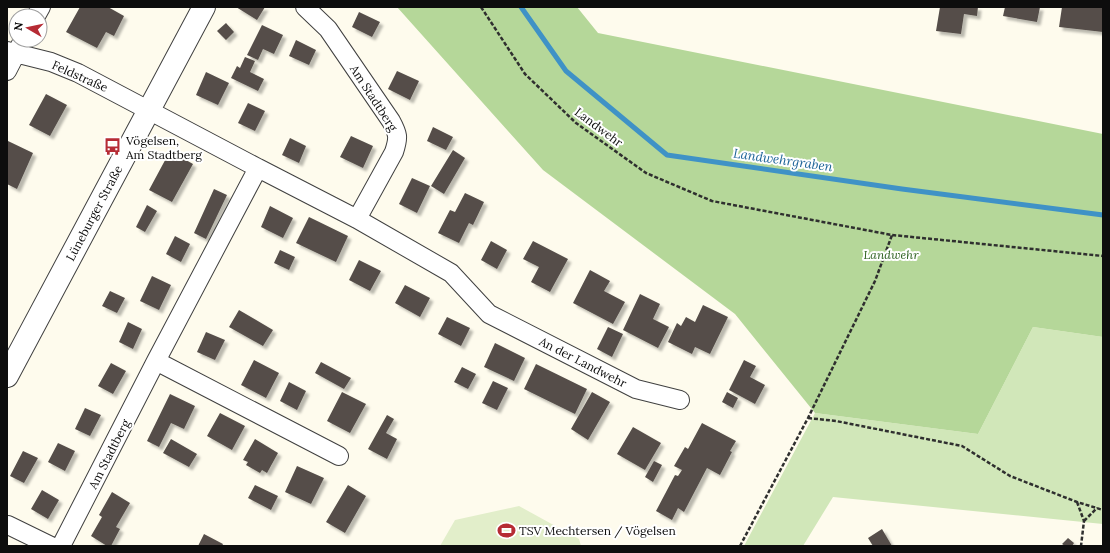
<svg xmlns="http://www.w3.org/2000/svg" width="1110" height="553" viewBox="0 0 1110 553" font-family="Lora,serif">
	<defs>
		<filter id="shadow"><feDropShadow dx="3.5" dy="3.5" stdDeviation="1" flood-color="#0004"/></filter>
	</defs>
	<rect width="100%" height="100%" fill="#fefbed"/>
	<path fill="#d1e7b9" d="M1033 327 1103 337V524L833 497 803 546H744L815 413 978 434Z"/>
	<path fill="#b5d799" d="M397 7H577L598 33 1103 134V337L1033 327 978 434 815 413 735 314 543 170Z"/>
	<path fill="#e2eeca" d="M519 506 579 539 581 546H440L455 520Z"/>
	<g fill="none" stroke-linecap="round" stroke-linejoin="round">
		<path stroke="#3f92c6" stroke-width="5" d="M521 7 566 71 667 155 902 189 1103 215"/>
	</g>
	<path fill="#554e49" filter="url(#shadow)" d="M80 7H108L124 16 114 36 106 32 97 48 66 32Z
		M236 7H265L257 20Z
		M940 7H978L977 16 964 14 961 34 936 31Z
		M1005 7H1040L1037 22 1003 16Z
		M1062 7H1103V32L1059 27Z
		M359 12 380 22 372 37 352 27Z
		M226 23 234 32 226 40 217 31Z
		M262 25 283 35 274 54 263 49 258 60 247 55Z
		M296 40 316 50 309 65 289 56Z
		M245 57 255 61 250 72 264 79 258 91 231 78 237 66 240 68Z
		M397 71 419 81 410 100 388 89Z
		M206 72 229 83 218 105 196 95Z
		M46 94 67 105 50 136 29 125Z
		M248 103 265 111 255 131 238 123Z
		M433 127 453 137 446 150 427 141Z
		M351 136 373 146 363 168 340 157Z
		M290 138 306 146 299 163 282 155Z
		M8 141 33 153 17 189 7 184Z
		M453 150 465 158 444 194 431 186Z
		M170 151 193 164 172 202 149 190Z
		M412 178 430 186 417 213 399 204Z
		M214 189 227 195 206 239 194 233Z
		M465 193 484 202 473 225 469 223 459 243 438 233 450 210 455 212Z
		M147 205 157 211 145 232 136 227Z
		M270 206 293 218 283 238 261 227Z
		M309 217 348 236 336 262 296 243Z
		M175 236 190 244 181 262 166 254Z
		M491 241 507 250 497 269 481 260Z
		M533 241 568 259 550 292 531 282 539 267 523 259Z
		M280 250 295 257 289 270 274 263Z
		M359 260 381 271 370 291 349 280Z
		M590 270 610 281 604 291 625 302 613 324 573 303Z
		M152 276 171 285 159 310 140 301Z
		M405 285 430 298 420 317 395 303Z
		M110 291 125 298 117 313 102 306Z
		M640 294 660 304 653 319 669 327 658 348 623 330Z
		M703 305 728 317 710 354 695 347 692 354 668 342 677 323 681 326 686 317 695 322Z
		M239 310 273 330 263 346 229 327Z
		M447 317 470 328 461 346 438 334Z
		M128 322 142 329 133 349 119 342Z
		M608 327 623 334 612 357 597 349Z
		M206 332 225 340 215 360 197 352Z
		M495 343 525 358 514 381 484 367Z
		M254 360 279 373 266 398 241 385Z
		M744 360 756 366 750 377 765 385 755 404 729 390Z
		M321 362 351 378 344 389 315 373Z
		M111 363 126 371 113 394 98 386Z
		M536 364 587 389 575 414 524 389Z
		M462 367 476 374 468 389 454 382Z
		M493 381 508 388 497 410 482 403Z
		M289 382 306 391 297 410 280 401Z
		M342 392 366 404 350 433 327 421Z
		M592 392 610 402 588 440 571 429Z
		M727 392 738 398 733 408 722 402Z
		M170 394 195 406 184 429 171 423 159 447 147 441Z
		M85 408 101 415 90 436 75 429Z
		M220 413 245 426 232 450 207 436Z
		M387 415 394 419 386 433 397 439 387 459 368 449Z
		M702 423 736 441 730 451 732 452 720 475 707 468 684 512 678 508 672 520 656 511 675 475 678 476 682 470 674 466 685 447 688 449Z
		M633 427 661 443 645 470 617 454Z
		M171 439 197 454 189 467 163 453Z
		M255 439 278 453 267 473 262 470 260 473 246 465 248 462 243 460Z
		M58 443 75 451 65 471 48 462Z
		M23 451 38 458 24 483 10 476Z
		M654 461 662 465 653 482 645 477Z
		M297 466 324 478 311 504 285 492Z
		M255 485 278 496 271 510 248 498Z
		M348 485 366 496 345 533 326 522Z
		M42 490 59 500 48 519 31 509Z
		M112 492 130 503 116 527 120 529 111 546H107L91 536 102 517 99 515Z
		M882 529 892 546H873L868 538Z
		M204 534 223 544 222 546H198Z
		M1068 538 1074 543 1072 546H1065L1062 544Z"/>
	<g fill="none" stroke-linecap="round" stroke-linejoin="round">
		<defs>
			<path id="minor" d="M305 7 328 29 391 121C398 134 399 137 394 152L357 219
				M36 16 41 7
				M7 51 51 62 78 73 258 168 156 361 61 546
				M7 71 23 40
				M258 168 357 219 451 273 489 314 636 389 680 400
				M156 361 339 456
				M8 525 51 546"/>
			<path id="tertiary" d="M7 376 204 7"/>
		</defs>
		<use href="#minor" stroke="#404040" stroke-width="20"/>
		<use href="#tertiary" stroke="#404040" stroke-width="24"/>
		<path stroke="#2f2f2f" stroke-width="2.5" stroke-dasharray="4 2" stroke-linecap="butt" d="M481 7 525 74 576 123 646 173 712 201 892 235 1103 256
			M808 418 836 421 962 446 1010 476 1077 502 1103 510
			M1077 502 1084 521 1081 546
			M1084 521 1097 508
			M740 546 808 418 875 281 892 235"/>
		<use href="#minor" stroke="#fff" stroke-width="18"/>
		<use href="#tertiary" stroke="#fff" stroke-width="22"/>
	</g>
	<defs>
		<symbol id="bus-bare" viewBox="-9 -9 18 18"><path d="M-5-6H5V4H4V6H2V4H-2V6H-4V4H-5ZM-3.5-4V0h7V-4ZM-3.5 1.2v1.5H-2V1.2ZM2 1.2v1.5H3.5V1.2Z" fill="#b62b34" stroke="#fff" stroke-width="2.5" paint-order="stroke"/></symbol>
		<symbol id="stadium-bare" viewBox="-9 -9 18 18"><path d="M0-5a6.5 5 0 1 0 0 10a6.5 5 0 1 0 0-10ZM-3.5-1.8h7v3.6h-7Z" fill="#b62b34" stroke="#fff" stroke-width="2.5" paint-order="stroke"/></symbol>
	</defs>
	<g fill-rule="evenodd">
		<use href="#bus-bare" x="100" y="134" width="25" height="25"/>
		<use href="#stadium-bare" x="494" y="518" width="25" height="25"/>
	</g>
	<g text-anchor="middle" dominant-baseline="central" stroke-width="4" stroke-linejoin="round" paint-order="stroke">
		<g font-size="12" fill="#0d0d0d" stroke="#fff">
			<text transform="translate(80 76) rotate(24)">Feldstraße</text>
			<text transform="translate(374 98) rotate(57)">Am Stadtberg</text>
			<text transform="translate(599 127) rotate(37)">Landwehr</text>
			<text transform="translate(94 213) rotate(-62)">Lüneburger Straße</text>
			<text transform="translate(583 362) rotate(27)">An der Landwehr</text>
			<text transform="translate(109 454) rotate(-63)">Am Stadtberg</text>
		</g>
		<g font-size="12" fill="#0d0d0d" stroke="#fff" text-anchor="start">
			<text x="126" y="140">Vögelsen,<tspan x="126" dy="14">Am Stadtberg</tspan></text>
			<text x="519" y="530">TSV Mechtersen / Vögelsen</text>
		</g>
		<g font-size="12" font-style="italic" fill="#2e6120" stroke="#fff">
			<text x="891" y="254">Landwehr</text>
		</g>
		<g font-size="13" font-style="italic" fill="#1c6398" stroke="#fff">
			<text transform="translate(783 160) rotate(8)">Landwehrgraben</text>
		</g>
	</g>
	<rect width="1110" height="553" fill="none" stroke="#0d0d0d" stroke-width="16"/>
	<g transform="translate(28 28) rotate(279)"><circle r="19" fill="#ffffff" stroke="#9e9e9e"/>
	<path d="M0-3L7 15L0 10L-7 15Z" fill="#b62b34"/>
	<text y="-6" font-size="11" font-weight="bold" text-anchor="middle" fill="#0d0d0d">N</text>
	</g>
</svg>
